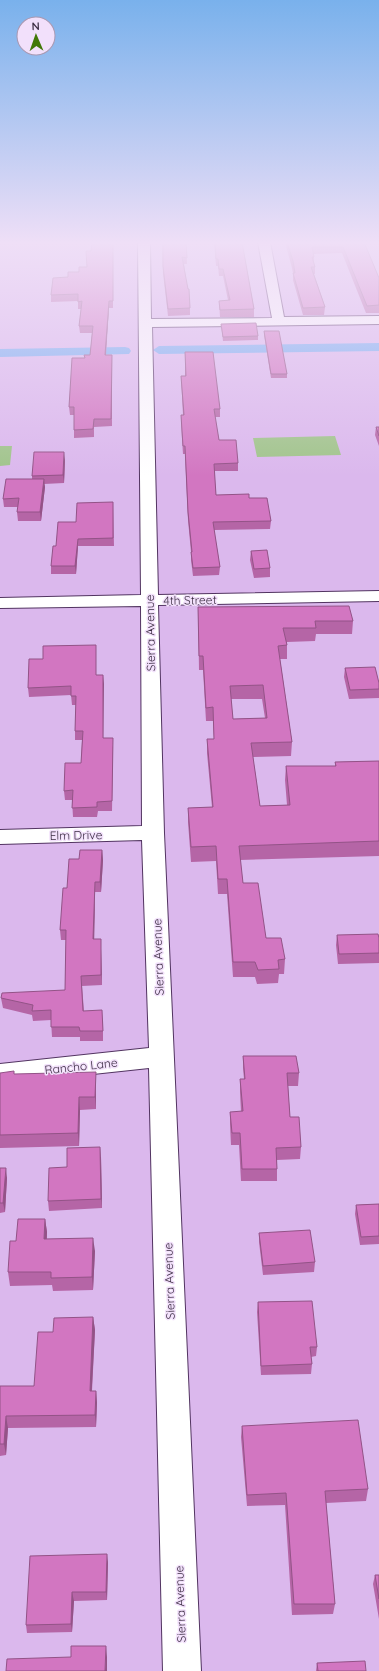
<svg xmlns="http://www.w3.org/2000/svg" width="379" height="1671" viewBox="0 0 379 1671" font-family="Quicksand,sans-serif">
	<rect width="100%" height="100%" fill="#dbb8ed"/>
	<path fill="#9fc489" d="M335 436 341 455 257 457 253 438Z
		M0 446H12L10 465 0 466Z"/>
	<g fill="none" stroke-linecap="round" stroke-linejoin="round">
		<path fill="#73acf1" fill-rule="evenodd" d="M379 343V351L159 354 153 350 159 346Z
			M125 347 129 348 131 351 129 354 0 357V349Z"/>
		<defs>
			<path id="minor" d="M138 242H150L151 319 272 318 258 242H270L284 317 379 316V324L152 327 158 595 379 591V601L158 605 164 833 201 1671H163L149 1068 0 1084V1064L149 1048 142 840 0 844V830L142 826 141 606 0 608V598L141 595Z"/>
		</defs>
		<use href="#minor" stroke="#523461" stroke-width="2"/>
		<use href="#minor" fill="#fff" fill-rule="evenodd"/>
	</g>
	<path fill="#b565a6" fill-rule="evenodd" d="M113 242V308H109L106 355H112V426L94 427V437L74 438V415H70L69 407 85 358 90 355 92 333H80L79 326 81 309H78V301L51 302V295L68 277 87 267 91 251Z
		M162 242H186L187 264H184L190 308V315L168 316 163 273Z
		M214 242H242L254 309V317H220L219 301 228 300 223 276H219L218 266H216Z
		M285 242H364L379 278V313H366L342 253 314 254V264L315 267V274H314L325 307 324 315H303L293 280V273L292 268Z
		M221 324 258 336V340L223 341Z
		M264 331 287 374V378H271L264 335Z
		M185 352 220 409V417H215L219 440 238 463V471H214L216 495 249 498 271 521 270 529 214 530 220 567 219 575 193 576 191 560V552L188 520 185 454H183L182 439 181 415H183L181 376H185Z
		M376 427H379V446L375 435Z
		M65 460 64 483 44 484 45 487 41 521H18L17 512 18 507H4L3 499 32 479V476Z
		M113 502 114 546H78L76 574H51V566L56 546 76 522Z
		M251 551 270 568V577L254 578 250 560Z
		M198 607 353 621 352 634H316L315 641 287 642V659H280L292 742 291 756 253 757 260 806 287 805 285 780 286 766H335V762L379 761V856L240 860 243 883 266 938 285 959 284 974H279L278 983 257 984 255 977H233L227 894H218L216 861 191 862 188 822V808L212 807 207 753V739H214L213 721H206L203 670H199ZM231 699H262L265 718 233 719Z
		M345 668 379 683V698L349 699 344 677Z
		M97 675H103V738L113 747 112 811H98L97 817H73L72 800H65L64 791 81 763 82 740H75V731L76 705H72L71 695 29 697 28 688Z
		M102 850 103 860 101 892H95L94 939 101 949 102 985 82 986 84 1011 103 1020V1041H80V1037H52L51 1020 33 1021 32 1015 3 1008 1 998 65 990 66 940H61L60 930 67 888 79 859Z
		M337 935 379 938V963L338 964 336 945Z
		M243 1056 299 1073 298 1086H288L290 1117 301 1147 300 1159 277 1160V1181H241L239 1145H231L230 1124V1112H241L240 1092V1079H244L243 1068Z
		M0 1073 14 1074 96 1085V1109L80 1110 79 1146 0 1148Z
		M101 1157 102 1208 49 1211 48 1201 67 1167Z
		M0 1168 7 1178 5 1212 0 1213Z
		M379 1204V1244L360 1245 355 1214 356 1205Z
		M45 1219 47 1232V1239L95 1251 93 1290 53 1291 52 1285 10 1286 8 1272 16 1241Z
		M259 1233 315 1262 314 1272 263 1275 259 1242Z
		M258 1302 317 1347 316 1356 311 1357 312 1364 311 1374 261 1375 257 1312Z
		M93 1317 95 1330 92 1391H96L97 1403 96 1427 8 1428 6 1455 0 1456V1386H34L53 1332Z
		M242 1426 368 1489 366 1501 326 1503 335 1604 333 1614 292 1615 285 1505 247 1506 241 1437Z
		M108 1562 107 1600 74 1601 72 1632 27 1633 26 1625Z
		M375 1575H379V1619L373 1584Z
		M317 1663 366 1671H316Z"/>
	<path fill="#935387" d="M109 301V308L105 362V355Z
		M64 452 65 460 64 483 63 475Z
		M44 479 45 487 41 521 40 512Z
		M78 539V546L76 574 75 566Z
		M103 675 104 684 103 747Z
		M102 850 103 860 101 892 100 882Z
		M95 882V892L94 949 93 939Z
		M101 939V949L102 985 101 975Z
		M96 1072V1109L95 1097Z
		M79 1097 80 1110 79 1146 78 1133Z
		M100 1147 101 1157 102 1208 101 1199Z
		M6 1168 7 1178 5 1212 3 1203Z
		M45 1219 47 1232 46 1252 44 1239Z
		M93 1238 95 1251 93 1290 92 1277Z
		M93 1317 95 1330 91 1403 90 1391Z
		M96 1391 97 1403 96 1427 95 1415Z
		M6 1416 8 1428 6 1455 4 1444Z
		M107 1554 108 1562 107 1600 106 1592Z
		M72 1592 74 1601 72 1632 71 1624Z
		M106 1646 107 1657V1671H105Z"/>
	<path fill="#d276c1" stroke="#935387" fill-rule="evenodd" d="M92 242H113V301H109L105 355H112L111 419H94L93 429 74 430V407H69L72 358H85L84 355H90L93 326H79L82 301 78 302V294L51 295 53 278 68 277V272H79V267H87L86 251H91Z
		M163 242H186L187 258 182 257 188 289H189L190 308 168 309 163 266Z
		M215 242H242L254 309 220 310 219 301 230 300 223 269H219L218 259H216Z
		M287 242H364L379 278V305L367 306 343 247H312L314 257H312L315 267H311L325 307 303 308 293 273H295L293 261Z
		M256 323 258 336 223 337 221 324Z
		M264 331H279L287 374H271Z
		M185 352H213L220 409H214L219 440H236L238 463 214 464 216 495 249 494V498H267L271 521 213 522 220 567 193 568 191 552H192L188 512 185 446H183L182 431 181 415H184L181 376H186Z
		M376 427H379V436Z
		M34 452H64L63 475 32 476Z
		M6 479H44L40 512H17L19 498 3 499Z
		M113 502V538L78 539 75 566H51L53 546H56L58 522H76L77 503Z
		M267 550 270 568 254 569 251 551Z
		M349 606 353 621H315L316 628H283L287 645 278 646 292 742 251 743 260 806 290 805 286 766H336L335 762 379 761V841L239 846 243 883H258L266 938H281L285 959 278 960 279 969 258 970 255 962H233L227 879H218L216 846 191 847 188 808 213 807 207 739H214L213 707 206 708 203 656H199L198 607ZM263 685 267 718 233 719 230 686Z
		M96 645V675H103V738H113L112 801 97 802V807L72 808 73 790 64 791 65 763H81L83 731H75L76 696H71V686L28 688 29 659H43V646Z
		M375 667 379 683V689L350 690 345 668Z
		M80 850H102L100 882H95L93 939H101V975L81 976 83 1011 102 1010 103 1031H80L79 1027H51V1010L32 1011 33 1005 1 998 2 993 65 990 66 930H60L63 888H67L69 859H79Z
		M378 934 379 938V953L339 954 337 935Z
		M243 1056H296L299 1073H287L290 1117H299L301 1147 276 1148 277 1169H242L240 1133H232L230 1112 243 1111 240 1079H245Z
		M14 1071V1074L96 1072 95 1097H79L78 1133 0 1135V1073Z
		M100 1147 101 1199 48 1201 49 1168 67 1167V1148Z
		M0 1168H6L3 1203H0Z
		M379 1204V1236L361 1237 356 1205Z
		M18 1219H45L44 1239 93 1238 92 1277 51 1278V1272H8L10 1241H16Z
		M310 1230 315 1262 263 1266 259 1233Z
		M312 1301 317 1347H310L312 1364 261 1366 258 1302Z
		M93 1317 90 1391H96L95 1415 6 1416 4 1444H0V1386H34L38 1332H53L54 1318Z
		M358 1420 368 1489 325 1491 335 1604H294L286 1493 247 1495 242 1426Z
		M107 1554 106 1592H72L71 1624 26 1625 30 1556Z
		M375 1575H379V1599Z
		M71 1646H106L105 1671H6L7 1659 71 1657Z
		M365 1661 366 1671H318L317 1663Z"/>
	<linearGradient id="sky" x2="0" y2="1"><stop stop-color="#79b1ec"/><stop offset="0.51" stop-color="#efdff7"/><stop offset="1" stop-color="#efdff7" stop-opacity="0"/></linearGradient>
	<rect width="379" height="476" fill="url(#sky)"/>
	<g text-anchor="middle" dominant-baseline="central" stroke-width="3" stroke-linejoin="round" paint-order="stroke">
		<g font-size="12" fill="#3b2d42" stroke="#f2e0fb">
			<text transform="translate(190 600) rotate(-1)">4th Street</text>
			<text transform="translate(150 633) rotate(-91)">Sierra Avenue</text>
			<text transform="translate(76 835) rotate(-1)">Elm Drive</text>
			<text transform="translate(158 957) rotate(-92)">Sierra Avenue</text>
			<text transform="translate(81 1066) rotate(-6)">Rancho Lane</text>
			<text transform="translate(169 1281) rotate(-92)">Sierra Avenue</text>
			<text transform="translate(180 1604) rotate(-92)">Sierra Avenue</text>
		</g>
	</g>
	<g transform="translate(36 36) rotate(358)"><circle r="19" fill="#f2e0fb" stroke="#a998b1"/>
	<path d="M0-3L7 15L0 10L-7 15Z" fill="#427808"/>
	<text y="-6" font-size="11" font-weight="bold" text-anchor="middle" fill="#3b2d42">N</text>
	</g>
</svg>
